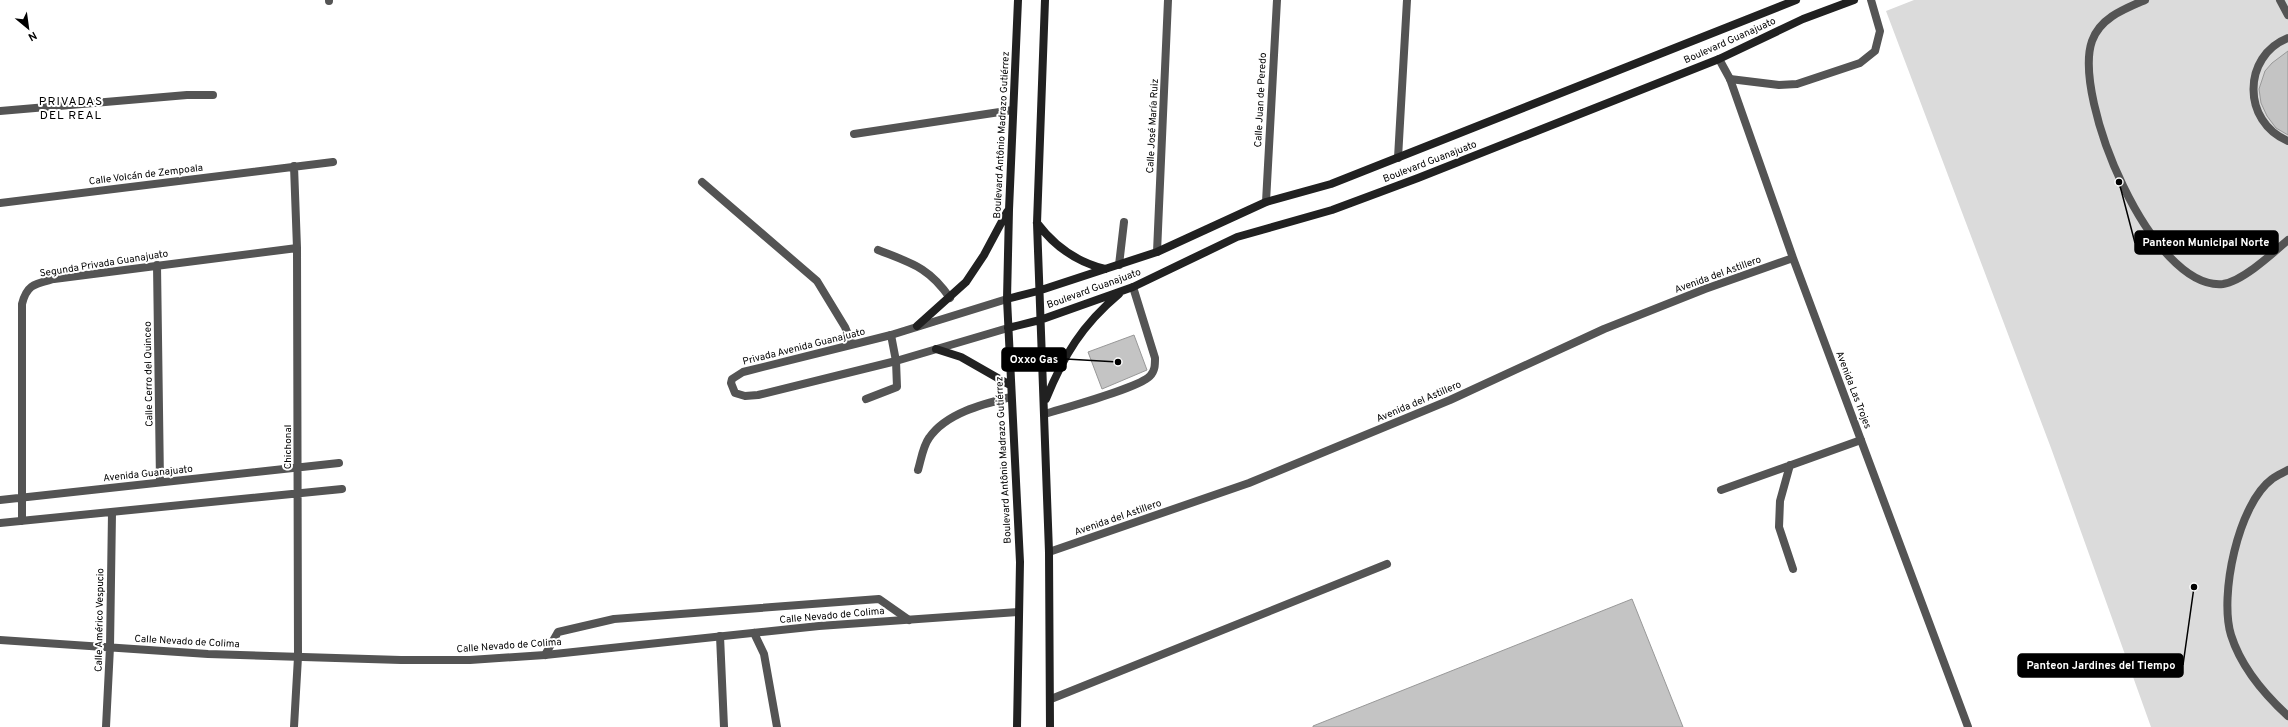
<svg xmlns="http://www.w3.org/2000/svg" width="2288" height="727" viewBox="0 0 2288 727" font-family="Overpass,sans-serif">
	<rect width="100%" height="100%" fill="#fff"/>
	<path fill="#dbdbdb" d="M1914 0H2288V727H2151L2051 448 1886 11Z"/>
	<path fill="#c4c4c4" stroke="#989898" d="M2288 51V135L2276 128 2267 116 2261 103 2259 89 2265 71 2272 63Z
		M1134 335 1147 370 1102 389 1088 352Z
		M1632 599 1683 727H1313V726Z"/>
	<g fill="none" stroke-linecap="round" stroke-linejoin="round">
		<path stroke="#545454" stroke-width="8" d="M2145 0C2124 9 2100 18 2092 41 2072 98 2152 291 2223 284 2243 281 2273 253 2288 240
			M2280 0 2288 15
			M2288 38C2242 56 2242 122 2288 141
			M1730 79 1779 85 1797 84 1860 63 1875 51 1880 31 1871 0
			M854 134 1013 110
			M702 182 817 281 845 327 852 344
			M878 250C911 263 929 267 950 298
			M1119 265 1124 222
			M866 399 897 387 896 361 891 335
			M1045 414C1064 408 1139 388 1150 376 1155 371 1155 365 1155 358L1133 287
			M1790 465 1780 501 1779 527 1793 569
			M918 470C921 460 923 446 929 438 946 413 983 404 1011 397
			M2288 470C2283 473 2277 475 2272 479 2238 504 2219 596 2231 635 2241 667 2264 694 2288 716
			M1721 490 1861 440
			M754 633 764 654 777 727
			M720 636 724 727
			M545 655 558 632 614 619 879 599 909 620
			M1051 699 1387 564"/>
		<path stroke="#545454" stroke-width="8" d="M329 1V0
			M1719 59 1730 79 1793 258 1968 727
			M0 111 187 95H213
			M1398 158 1407 0
			M1266 202 1277 0
			M0 203 333 162
			M1157 252 1168 0
			M157 265 160 482
			M1007 299 891 335 743 372 732 379 731 383 735 393 745 396 758 395 896 361 1008 328
			M0 500 339 463
			M22 521V304C27 284 35 284 54 279L297 248
			M0 523 342 489
			M1049 552 1249 483 1450 400 1604 329 1705 289 1793 258
			M0 640 208 654 401 660H470L545 655 819 626 1019 612
			M106 727 110 647 112 513
			M294 727 298 657 297 248 294 166"/>
		<path stroke="#212121" stroke-width="8" d="M1045 0 1037 223 1049 552 1050 727
			M1037 223C1055 247 1076 262 1105 269
			M1007 299 1038 291 1157 252 1266 202 1331 184 1796 0
			M917 326 966 282 984 255 1007 212
			M1008 328 1040 320 1133 287 1237 237 1332 210 1418 178 1719 59 1803 19 1854 0
			M936 349 961 357 1010 385
			M1046 399C1064 355 1082 325 1119 294
			M1017 727 1020 562 1007 299 1009 210 1018 0"/>
	</g>
	<g text-anchor="middle" dominant-baseline="central" stroke-width="4" stroke-linejoin="round" paint-order="stroke">
		<g font-size="10" fill="#000" stroke="#fff">
			<text transform="translate(1730 41) rotate(-24)">Boulevard Guanajuato</text>
			<text transform="translate(1261 100) rotate(-87)">Calle Juan de Peredo</text>
			<text transform="translate(1153 126) rotate(-87)">Calle José María Ruiz</text>
			<text transform="translate(1002 135) rotate(-87)">Boulevard Antônio Madrazo Gutiérrez</text>
			<text transform="translate(1430 162) rotate(-21)">Boulevard Guanajuato</text>
			<text transform="translate(146 175) rotate(-7)">Calle Volcán de Zempoala</text>
			<text transform="translate(104 264) rotate(-9)">Segunda Privada Guanajuato</text>
			<text transform="translate(1718 275) rotate(-20)">Avenida del Astillero</text>
			<text transform="translate(1094 289) rotate(-20)">Boulevard Guanajuato</text>
			<text transform="translate(804 347) rotate(-14)">Privada Avenida Guanajuato</text>
			<text transform="translate(149 374) rotate(-91)">Calle Cerro del Quinceo</text>
			<text transform="translate(1853 390) rotate(69)">Avenida Las Trojes</text>
			<text transform="translate(1419 402) rotate(-23)">Avenida del Astillero</text>
			<text transform="translate(288 447) rotate(-90)">Chichonal</text>
			<text transform="translate(1004 460) rotate(-93)">Boulevard Antônio Madrazo Gutiérrez</text>
			<text transform="translate(148 474) rotate(-6)">Avenida Guanajuato</text>
			<text transform="translate(1118 518) rotate(-19)">Avenida del Astillero</text>
			<text transform="translate(832 616) rotate(-5)">Calle Nevado de Colima</text>
			<text transform="translate(100 620) rotate(-89)">Calle Américo Vespucio</text>
			<text transform="translate(187 642) rotate(3)">Calle Nevado de Colima</text>
			<text transform="translate(509 646) rotate(-4)">Calle Nevado de Colima</text>
		</g>
		<g font-size="12" letter-spacing="1" fill="#000" stroke="#fff">
			<text x="71" y="102">PRIVADAS<tspan x="71" dy="14">DEL REAL</tspan></text>
		</g>
	</g>
	<path fill="none" stroke="#000" stroke-width="1.5" d="M2119 182L2135 243M1118 362L1066 359M2194 587L2183 665"/>
	<g fill="#000" stroke="#fff" stroke-width="1.5">
		<circle cx="2119" cy="182" r="4"/>
		<circle cx="1118" cy="362" r="4"/>
		<circle cx="2194" cy="587" r="4"/>
	</g>
	<g fill="#000" stroke="#000" stroke-width="1.5">
		<rect x="2135" y="231" width="143" height="23" rx="4"/>
		<rect x="1002" y="348" width="64" height="23" rx="4"/>
		<rect x="2018" y="654" width="165" height="23" rx="4"/>
	</g>
	<g font-size="11" text-anchor="middle" font-weight="bold" fill="#fff">
		<text x="2206" y="246">Panteon Municipal Norte</text>
		<text x="1034" y="363">Oxxo Gas</text>
		<text x="2101" y="669">Panteon Jardines del Tiempo</text>
	</g>
	<g transform="translate(28 28) rotate(151)" stroke="#ffffff" stroke-width="3" paint-order="stroke">
	<path d="M0-3L7 15L0 10L-7 15Z" fill="#000000"/>
	<text y="-6" font-size="11" font-weight="bold" text-anchor="middle" fill="#000000">N</text>
	</g>
</svg>
